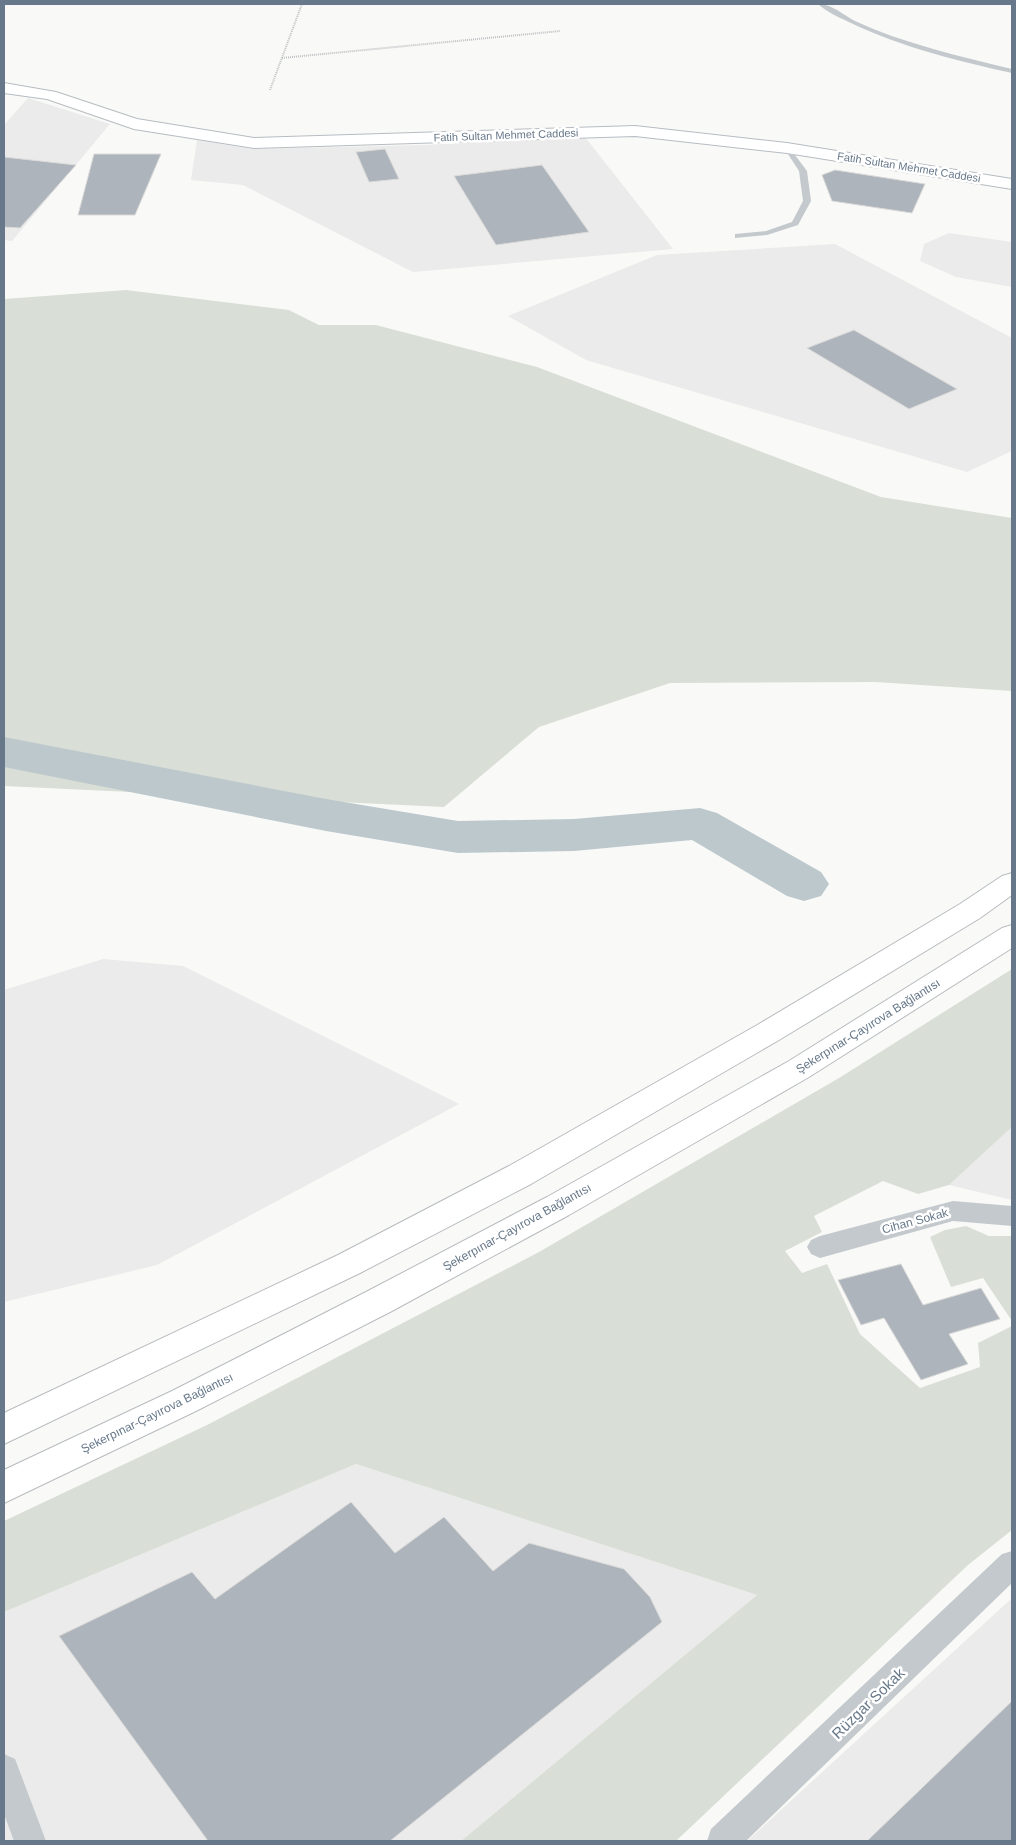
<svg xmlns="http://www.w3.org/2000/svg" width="1016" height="1845" viewBox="0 0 1016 1845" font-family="Helvetica,sans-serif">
	<rect width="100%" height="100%" fill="#f9faf7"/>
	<path fill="#eaebea" d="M28 98 110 124 12 241 4 240V125Z
		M585 137 673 249 413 272 243 185 191 180 197 140 252 149 424 145Z
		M949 233 1012 242V287L956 277 920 261 924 244Z
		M835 244 1012 338V451L967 472 586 360 508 316 657 255Z
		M103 959 183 966 459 1104 157 1265 4 1302V990Z
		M1012 1127V1200L949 1185Z
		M356 1464 757 1595 461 1841H4V1612Z
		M1012 1598V1841H747Z"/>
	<path fill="#d9dfd6" d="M126 290 289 310 319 325H376L537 367 881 497 1012 518V691L875 682 670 683 539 727 444 807 4 786V299Z
		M1012 969V1127L949 1185 918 1194 883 1181 814 1216 822 1232 785 1251 802 1273 827 1264 860 1334 920 1388 980 1367 978 1343 1012 1326V1530L968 1565 676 1841H461L757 1595 356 1464 4 1612V1521L207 1425 539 1252 839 1078Z
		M966 1226 989 1236H1012V1321L983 1278 951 1287 930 1237 945 1230Z"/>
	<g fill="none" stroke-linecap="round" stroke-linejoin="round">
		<path fill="#bdc8cd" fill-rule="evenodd" d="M4 737 326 799 458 821 574 819 700 808 717 813 821 872 829 884 821 896 804 901 787 896 692 840 574 851 458 853 326 831 4 767Z"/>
	</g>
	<path fill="#adb4bc" stroke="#dbdbd9" d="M385 149 399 179 369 182 356 152Z
		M94 154H161L135 215H78Z
		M4 157 76 165 20 228 4 227Z
		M542 165 589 232 496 245 454 176Z
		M835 170 925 184 912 213 832 201 822 175Z
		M854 330 957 389 909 409 807 348Z
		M901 1264 923 1305 981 1288 1000 1319 949 1334 968 1364 921 1380 884 1318 861 1325 838 1280Z
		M351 1502 395 1553 444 1517 493 1571 529 1543 624 1569 650 1597 662 1622 390 1841H208L59 1636 192 1572 215 1599Z
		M1012 1701V1841H867Z"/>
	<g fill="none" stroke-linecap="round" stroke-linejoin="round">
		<defs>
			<path id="secondary" d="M4 83 56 92 137 119 254 138 635 126 787 143 1012 179V189L787 153 635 136 254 148 134 129 47 99 4 93Z"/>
			<path id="highway" d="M1012 873V895L980 918 779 1040 531 1184 360 1273 4 1444V1413L338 1255 509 1166 759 1024 960 904 1002 876Z
				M1012 925V948L809 1077 569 1215 390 1312 196 1411 4 1503V1470L172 1391 366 1292 547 1197 789 1061 1002 928Z"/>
		</defs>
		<use href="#secondary" stroke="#b7bcc2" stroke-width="2"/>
		<use href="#highway" stroke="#b7bbbf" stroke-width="2"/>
		<path stroke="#bec1c4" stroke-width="2" stroke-dasharray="1 1" stroke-linecap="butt" d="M282 58 560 31
			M270 90 302 4"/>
		<path fill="#c4c9cd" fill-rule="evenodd" d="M818 4C830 3 844 15 855 21 905 44 959 56 1012 69V73C958 61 901 47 851 23 840 18 827 12 818 4Z
			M785 147H789L807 171 811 201 798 225 767 235 735 238V234L766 231 792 222 803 201 799 171 784 148Z"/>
		<path fill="#c4c9cd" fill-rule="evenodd" d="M953 1201 1012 1206V1226L953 1221 820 1258 811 1254 807 1247 811 1240 820 1236Z
			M1012 1551V1583L746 1841H707L711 1829 1002 1554Z
			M4 1754 15 1759 46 1841H14L4 1814Z"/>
		<use href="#secondary" fill="#fff" fill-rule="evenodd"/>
		<use href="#highway" fill="#fff" fill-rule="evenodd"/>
	</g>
	<g text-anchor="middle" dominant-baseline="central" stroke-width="5" stroke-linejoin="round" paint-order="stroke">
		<g font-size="11" fill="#67788a" stroke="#fff">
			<text transform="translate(506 135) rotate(-2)">Fatih Sultan Mehmet Caddesi</text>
			<text transform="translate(909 167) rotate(9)">Fatih Sultan Mehmet Caddesi</text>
		</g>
		<g font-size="12" fill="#67788a" stroke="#fff">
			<text transform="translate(868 1026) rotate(-32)">Şekerpınar-Çayırova Bağlantısı</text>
			<text transform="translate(915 1221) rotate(-15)">Cihan Sokak</text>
			<text transform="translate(517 1227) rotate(-29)">Şekerpınar-Çayırova Bağlantısı</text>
			<text transform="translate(157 1413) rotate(-26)">Şekerpınar-Çayırova Bağlantısı</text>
		</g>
		<g font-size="15" fill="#67788a" stroke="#fff">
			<text transform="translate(868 1703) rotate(-44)">Rüzgar Sokak</text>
		</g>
	</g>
	<rect width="1016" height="1845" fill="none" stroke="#67788a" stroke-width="10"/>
</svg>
